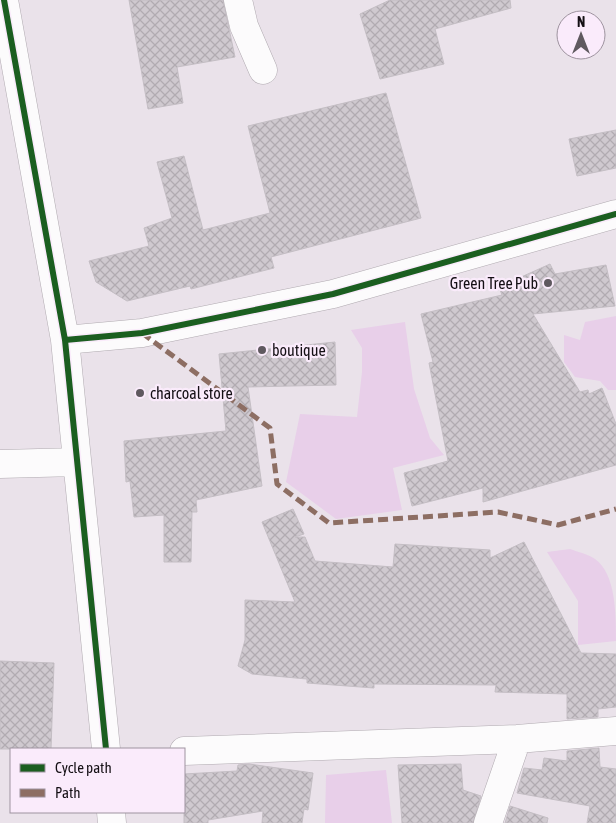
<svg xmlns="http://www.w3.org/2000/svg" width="616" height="823" viewBox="0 0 616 823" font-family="'Asap Condensed',sans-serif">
	<defs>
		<pattern id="building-cross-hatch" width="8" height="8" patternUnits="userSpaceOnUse" patternTransform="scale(1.25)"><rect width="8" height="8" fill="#cfc9cf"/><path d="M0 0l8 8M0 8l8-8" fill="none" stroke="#b1abb1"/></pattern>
	</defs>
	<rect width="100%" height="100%" fill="#eae2ea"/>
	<path fill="#e8cfe9" d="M616 316V390H608L600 381 575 377 564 362V335L580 340 585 322Z
		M405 322 414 389 430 438 444 455 393 468 402 510 336 519 286 482 300 414 357 417 362 372V348L351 330Z
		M570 549C578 552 588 554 595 559 616 574 616 614 616 641L578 645V601L547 552Z
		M386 770 392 823H325L326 775Z"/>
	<path fill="url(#building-cross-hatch)" stroke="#c4bec4" d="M129 0H223L235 57 177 67 183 103 148 109Z
		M390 0H510L511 8 435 29 444 64 380 79 360 14Z
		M386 93 421 218 271 257 274 268 191 289 190 286 127 301 96 282 89 261 149 246 144 228 172 218 157 162 184 156 203 230 270 213 248 126Z
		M616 130V168L577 176 569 139Z
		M550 264 555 274 606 265 615 306 533 314 580 392 588 390 589 394 602 388 616 424V465L483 502V488L412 506 404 473 448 461 429 363 433 362 421 314 502 295 499 287Z
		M335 342 336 385 248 387 262 486 196 500 197 512H192L191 562H164V515L134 517 130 481 126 482 124 441 226 431 219 354Z
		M293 509 304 534 295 537H305L315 561 393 567 395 544 490 550V558L524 542 581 653 616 654V707L598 709V717L567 719V694L495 692 496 685 374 684V688L307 683V679L252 674 238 666 245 640V600L295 602 262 522Z
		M0 661 54 663 51 749H0Z
		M599 748 600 767 616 769V823H587L590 806 517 793 524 768 542 770 544 758 567 761V751Z
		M249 764 313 773 308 810 304 809 302 823H262L263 811 208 820V823H184V774L237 771 238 765Z
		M461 764 463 790 481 796 473 823H402L398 765Z
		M510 806 548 818 547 823H505Z"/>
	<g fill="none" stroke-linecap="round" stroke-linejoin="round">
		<defs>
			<path id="street" d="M4 0 65 340 106 749
				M238 0 244 26 263 70
				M65 340 142 333 333 294 616 214
				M0 464 77 462
				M184 751 517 739 616 731
				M111 812 112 823
				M488 823 517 739"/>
		</defs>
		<use href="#street" stroke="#b0aab0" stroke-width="29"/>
		<use href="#street" stroke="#fcfbfc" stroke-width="28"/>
		<path stroke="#8d6e63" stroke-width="5" stroke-dasharray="10 5" stroke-linecap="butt" d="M142 333 270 428 277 484 329 523 498 512 558 525 616 509"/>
		<defs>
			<path id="cycleway" d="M4 0 65 340 106 749
				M65 340 142 333 333 294 616 214"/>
		</defs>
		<use href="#cycleway" stroke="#faebfb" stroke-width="9"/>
		<use href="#cycleway" stroke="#1b5e20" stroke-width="6"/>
	</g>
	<g fill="#5f595f" stroke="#faebfb" stroke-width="2">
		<circle cx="548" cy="283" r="5"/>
		<circle cx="262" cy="350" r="5"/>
		<circle cx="140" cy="393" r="5"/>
	</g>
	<g text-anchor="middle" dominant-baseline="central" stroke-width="4.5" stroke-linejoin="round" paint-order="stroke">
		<g font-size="16" fill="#140f14" stroke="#faebfb" text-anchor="start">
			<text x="538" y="283" text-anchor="end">Green Tree Pub</text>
			<text x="272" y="350">boutique</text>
			<text x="150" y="393">charcoal store</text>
		</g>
	</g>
	<rect x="10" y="748" width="175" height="65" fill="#faebfb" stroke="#9e939f"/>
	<rect x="20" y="764" width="25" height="8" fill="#1b5e20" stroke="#9e939f"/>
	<text x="55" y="773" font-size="15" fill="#140f14">Cycle path</text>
	<rect x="20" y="789" width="25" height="8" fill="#8d6e63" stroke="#9e939f"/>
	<text x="55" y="798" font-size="15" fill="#140f14">Path</text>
	<g transform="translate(581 35)"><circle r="24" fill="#faebfb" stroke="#9e939f"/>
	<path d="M0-4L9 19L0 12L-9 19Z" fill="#5f595f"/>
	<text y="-8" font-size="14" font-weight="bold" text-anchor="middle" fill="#140f14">N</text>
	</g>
</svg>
